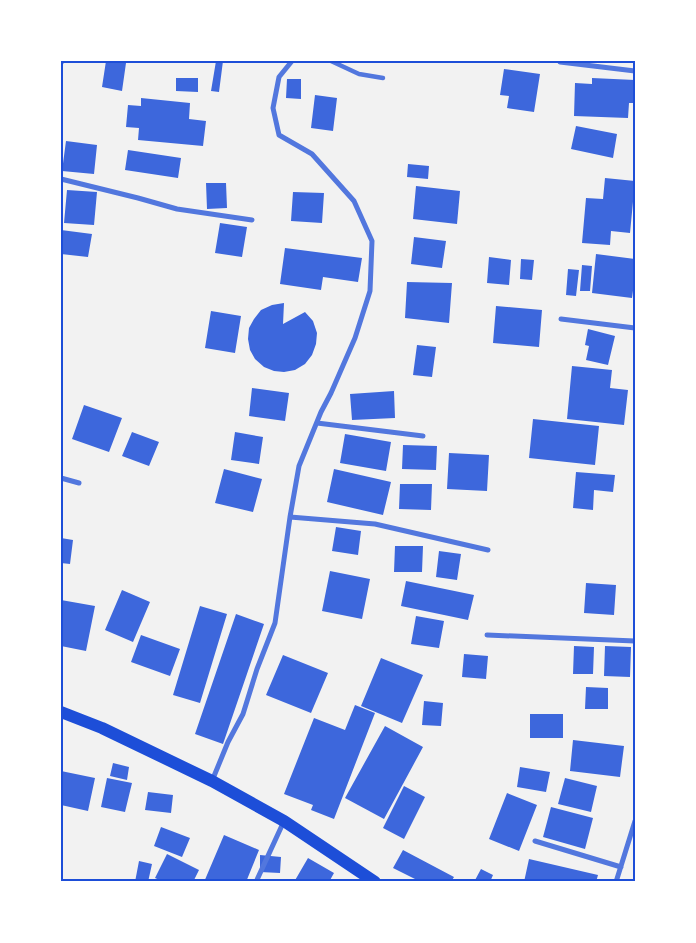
<svg xmlns="http://www.w3.org/2000/svg" width="696" height="943" viewBox="0 0 696 943" font-family="'Work Sans',sans-serif">
	<rect width="100%" height="100%" fill="#f2f2f2"/>
	<path fill="#3d67dc" d="M106 61 126 63 122 91 102 87Z
		M216 61H223L219 92 211 91Z
		M504 69 540 74 534 112 507 108 509 96 500 95Z
		M176 78H198V92L176 91Z
		M592 78 635 80V103H629L628 118 574 116 575 83 592 84Z
		M287 79H301V99L286 98Z
		M315 95 337 98 333 131 311 128Z
		M141 98 190 103 189 119 206 121 203 146 138 140 139 128 126 127 128 105 141 106Z
		M576 126 617 134 613 158 571 149Z
		M66 141 97 145 94 174 62 171Z
		M128 150 181 158 178 178 125 170Z
		M408 164 429 166 428 179 407 177Z
		M605 178 635 181 630 233 611 231 610 245 582 243 586 198 603 199Z
		M206 183H226L227 208 207 209Z
		M416 186 460 191 457 224 413 219Z
		M67 190 97 192 94 225 64 223Z
		M293 192 324 193 322 223 291 221Z
		M220 223 247 227 242 257 215 253Z
		M61 230 92 234 88 257 61 254Z
		M414 237 446 241 442 268 411 264Z
		M285 248 362 258 358 282 323 277 321 290 280 284Z
		M596 254 635 259V276L632 298 592 293Z
		M489 257 511 260 509 285 487 283Z
		M521 259 534 260 532 280 520 279Z
		M582 265 592 266 590 291H580Z
		M568 269 579 270 576 296 566 295Z
		M407 282 452 283 449 323 405 318Z
		M284 303 283 324 305 312 313 321 317 333 316 344 312 355 305 364 295 370 284 372 274 371 264 367 255 359 250 350 248 339 249 328 254 319 261 310 272 305Z
		M496 306 542 310 539 347 493 343Z
		M211 311 241 316 235 353 205 348Z
		M588 329 615 336 608 365 586 360 589 346 585 345Z
		M417 345 436 347 432 377 413 375Z
		M572 366 612 370 610 388 628 390 624 425 567 419Z
		M252 388 289 393 285 421 249 416Z
		M394 391 395 418 352 420 350 394Z
		M84 405 122 418 109 452 72 439Z
		M533 419 599 426 595 465 529 458Z
		M132 432 159 442 149 466 122 456Z
		M235 432 263 437 259 464 231 460Z
		M345 434 391 442 386 471 340 463Z
		M403 445 437 446 436 470 402 469Z
		M449 453 489 455 487 491 447 489Z
		M224 469 262 479 253 512 215 503Z
		M334 469 391 482 383 515 327 502Z
		M576 472 615 475 613 492 594 490 593 510 573 508Z
		M400 484H432L431 510 399 509Z
		M336 527 361 531 358 555 332 551Z
		M61 538 73 540 70 564 61 563Z
		M395 546H423L422 572H394Z
		M439 551 461 554 457 580 436 577Z
		M330 571 370 579 362 619 322 611Z
		M406 581 474 595 468 620 401 606Z
		M586 583 616 585 614 615 584 613Z
		M122 590 150 602 133 642 105 630Z
		M61 600 95 606 86 651 61 646Z
		M200 606 227 614 200 703 173 695Z
		M236 614 264 624 223 744 195 734Z
		M416 616 444 621 439 648 411 644Z
		M141 635 180 649 170 676 131 662Z
		M574 646 594 647 593 674H573Z
		M605 646 631 647 630 677 604 676Z
		M464 654 488 656 486 679 462 677Z
		M283 655 328 673 311 713 266 695Z
		M381 658 423 675 402 723 361 706Z
		M586 687 608 688V709H585Z
		M424 701 443 703 441 726 422 725Z
		M355 705 375 713 334 819 311 810 313 805 284 794 314 718 345 730Z
		M530 714H563V738H530Z
		M385 726 423 747 384 819 345 798Z
		M573 740 624 746 620 777 570 771Z
		M113 763 129 767 127 780 110 776Z
		M520 767 550 772 546 792 517 787Z
		M61 771 95 778 88 811 61 805Z
		M107 778 132 783 125 812 101 807Z
		M565 778 597 786 591 812 558 804Z
		M404 786 425 797 404 839 383 828Z
		M148 792 173 795 171 813 145 810Z
		M507 793 537 805 519 851 489 839Z
		M551 807 593 818 585 849 543 837Z
		M161 827 190 838 182 857 154 846Z
		M224 835 259 850 246 882H204Z
		M403 850 454 877 451 882H421L393 868Z
		M167 854 199 870 193 882H164L155 878Z
		M260 855 281 857 280 873 260 872Z
		M308 858 334 873 329 882H294Z
		M529 859 598 875 596 882H524Z
		M139 861 152 864 148 882H135Z
		M481 869 493 875 490 882H474Z"/>
	<g fill="none" stroke-linecap="round" stroke-linejoin="round">
		<path stroke="#5277de" stroke-width="4.5" d="M331 61 359 74 383 78"/>
		<path stroke="#5277de" stroke-width="5" d="M560 62 635 71
			M61 63 62 61
			M61 179 138 198 177 209 252 220
			M561 319 635 328
			M317 423 423 436
			M61 478 79 483
			M290 517 375 524 488 550
			M487 635 635 641
			M212 781 228 742 243 714 257 669 275 623 290 517 299 466 321 412 331 393 355 338 370 291 372 241 354 201 312 154 279 135 273 108 279 77 292 61
			M535 841 621 867
			M256 882 284 821
			M616 882 635 821"/>
		<path stroke="#1d4ed8" stroke-width="12" d="M61 712 102 728 212 781 284 821 375 882"/>
	</g>
	<rect width="696" height="943" fill="none" stroke="#ffffff" stroke-width="125"/>
	<rect x="62" y="62" width="572" height="818" fill="none" stroke="#1d4ed8" stroke-width="2"/>
</svg>
